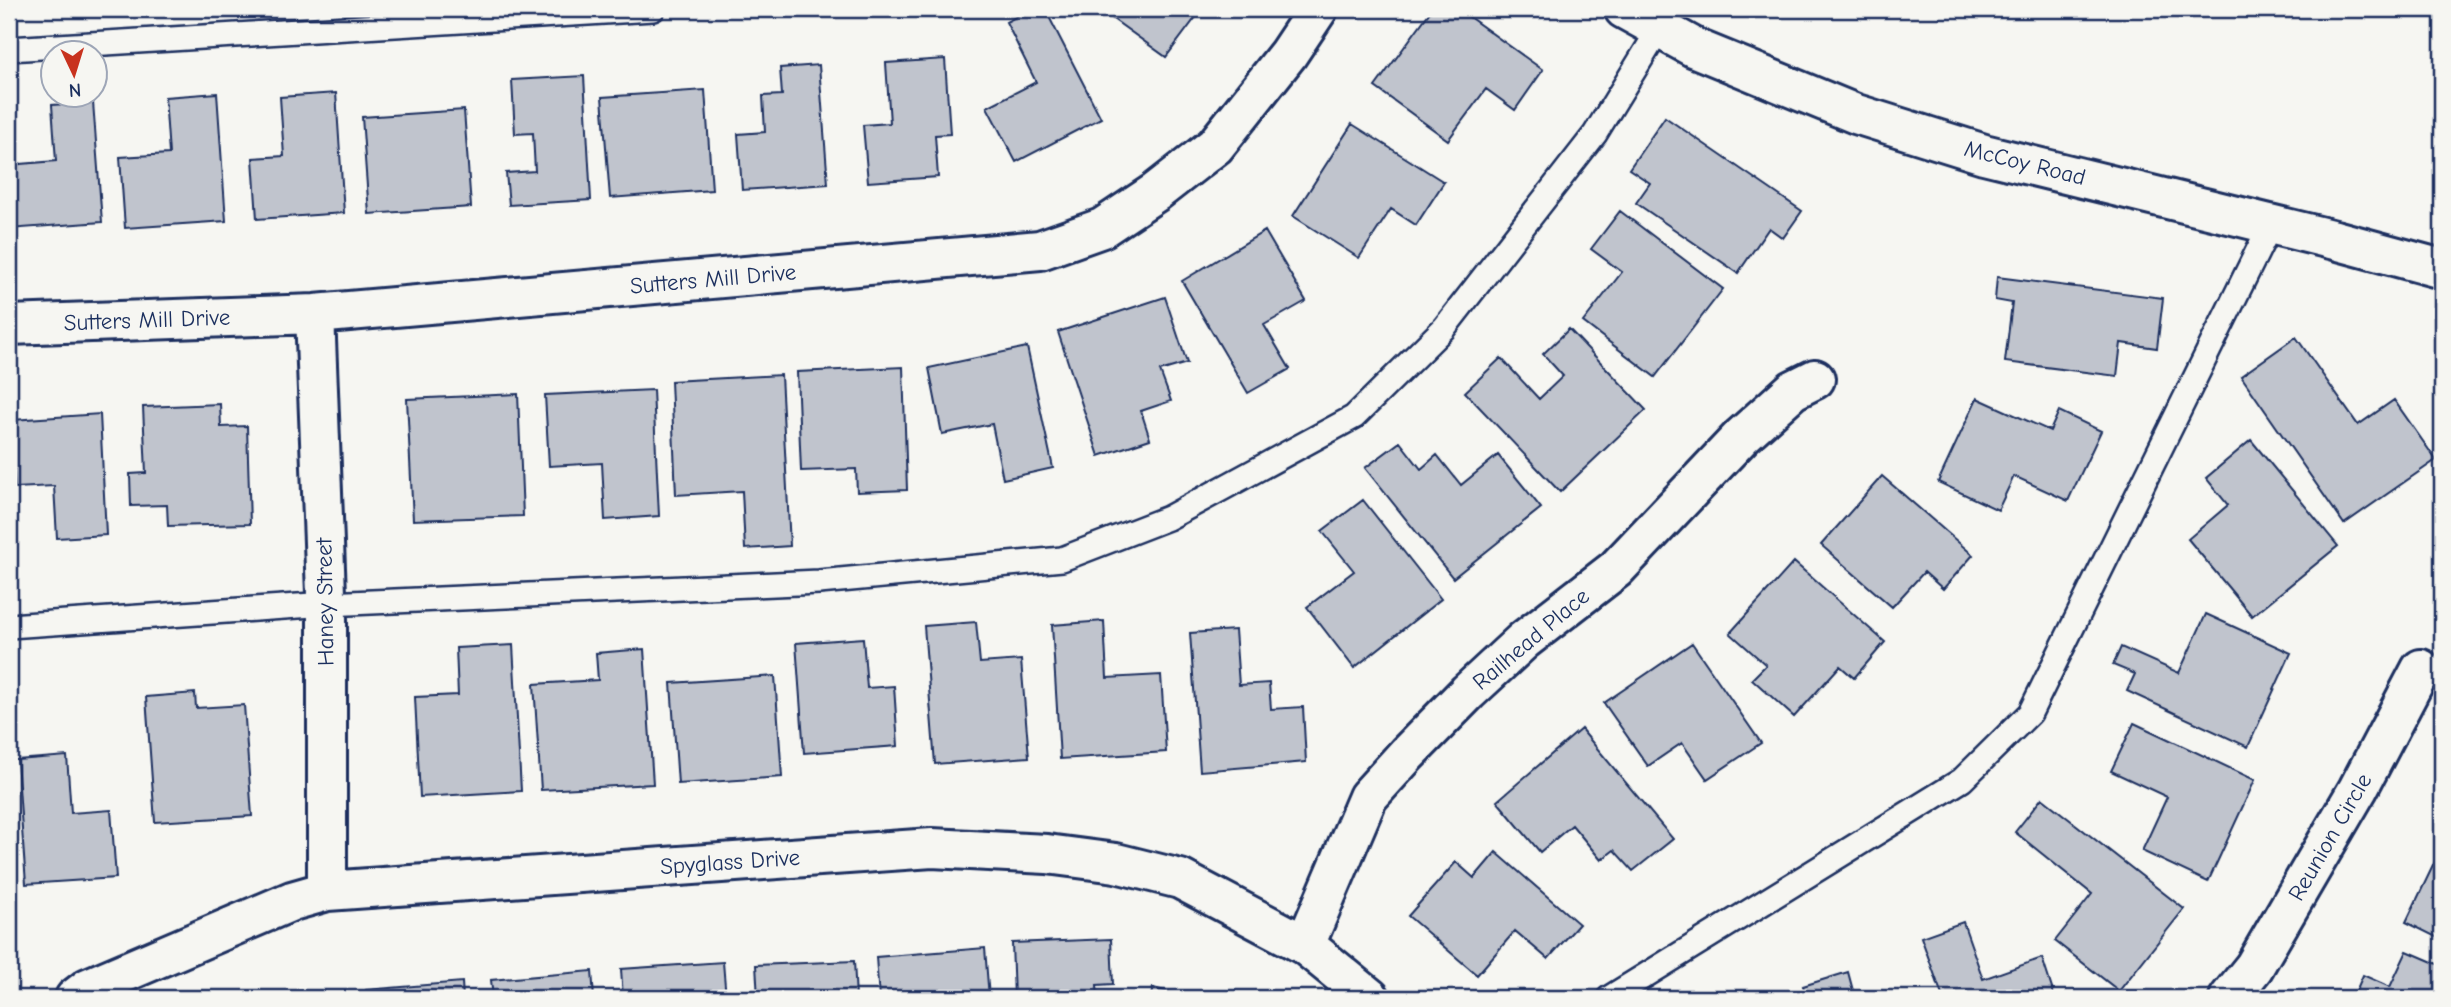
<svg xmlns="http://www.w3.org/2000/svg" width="2451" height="1007" viewBox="0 0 2451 1007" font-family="'Comic Neue',sans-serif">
	<rect width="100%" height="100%" fill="#f6f6f2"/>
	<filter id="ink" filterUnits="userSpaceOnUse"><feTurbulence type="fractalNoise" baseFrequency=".0143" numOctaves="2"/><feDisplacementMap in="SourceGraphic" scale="14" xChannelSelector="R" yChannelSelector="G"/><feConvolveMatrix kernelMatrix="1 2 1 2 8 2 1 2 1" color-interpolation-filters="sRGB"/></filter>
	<g filter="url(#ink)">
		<path fill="#c0c4cd" stroke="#1b2f5e" stroke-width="2" d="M1031 9H1045L1101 118 1016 162 987 107 1036 82 1006 22Z
			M1099 9H1202L1166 57Z
			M1432 9H1458L1543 70 1515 110 1486 89 1448 140 1375 87Z
			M945 59 950 134 935 135 938 177 868 182 863 125 890 123 886 63Z
			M819 65 828 184 742 190 738 134 765 132 763 96 782 95 780 68Z
			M584 76 591 200 509 205 506 173 535 171 533 133 515 134 512 80Z
			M705 90 712 190 610 198 602 97Z
			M217 93 226 221 125 228 120 157 169 154 165 97Z
			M336 93 344 213 257 219 253 158 284 156 280 97Z
			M93 102 102 222 9 229V165L56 161 52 105Z
			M464 110 471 207 369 214 362 117Z
			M1665 117 1802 211 1783 238 1769 228 1738 273 1636 203 1650 183 1629 169Z
			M1352 124 1444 182 1416 225 1391 209 1359 258 1293 216Z
			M1620 211 1723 289 1655 377 1583 322 1622 272 1591 249Z
			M1265 231 1306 301 1264 325 1290 369 1248 393 1182 281Z
			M1997 277 2163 298 2157 348 2121 343 2117 376 2005 362 2012 303 1995 300Z
			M1165 297 1187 363 1160 371 1171 401 1141 411 1150 439 1099 456 1058 332Z
			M1569 329 1646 410 1560 492 1465 392 1501 358 1539 399 1563 376 1543 354Z
			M2296 337 2358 425 2394 400 2436 460 2344 524 2241 376Z
			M1027 347 1053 468 1003 479 992 424 942 434 929 368Z
			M903 367 907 490 857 492 856 469 801 471 797 372Z
			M781 375 790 546 745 549 742 491 676 495 671 381Z
			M653 390 659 516 605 520 602 463 549 466 545 395Z
			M518 394 523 516 413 520 407 399Z
			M1977 398 2050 431 2059 411 2101 431 2068 501 2014 476 1998 510 1938 482Z
			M220 404 221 427 247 426 250 524 168 526 167 505 131 506 130 474 146 473 143 407Z
			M100 414 106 535 57 538 54 486 15 488 12 420Z
			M2251 440 2338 546 2252 616 2188 539 2228 505 2206 478Z
			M1400 442 1421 469 1437 455 1461 485 1498 455 1541 508 1453 578 1365 468Z
			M1882 476 1973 555 1943 589 1924 572 1892 607 1821 545Z
			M1363 500 1441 599 1354 668 1307 607 1354 571 1322 531Z
			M1794 562 1885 642 1854 678 1840 666 1794 717 1752 679 1766 665 1730 633Z
			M2206 614 2291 653 2248 747 2127 691 2135 674 2113 665 2121 647 2179 673Z
			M1104 621 1107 678 1161 675 1166 752 1060 759 1052 625Z
			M976 622 980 663 1021 660 1029 757 935 764 924 626Z
			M1235 630 1239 685 1269 683 1271 709 1303 707 1306 762 1200 771 1190 633Z
			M863 638 867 688 894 686 898 746 804 753 796 643Z
			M1692 643 1761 743 1707 779 1682 743 1648 766 1604 703Z
			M513 645 521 791 420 797 415 697 458 695 456 648Z
			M644 649 653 784 541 790 534 684 598 680 596 653Z
			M775 676 782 777 678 784 671 683Z
			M195 693 196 708 244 705 252 816 155 822 146 697Z
			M2134 723 2255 780 2208 882 2142 851 2167 797 2111 771Z
			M1581 729 1673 839 1633 871 1614 850 1601 860 1572 825 1540 852 1497 801Z
			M67 756 71 813 111 810 116 878 26 884 17 760Z
			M2042 798 2184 909 2119 991 2055 941 2092 894 2015 832Z
			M2442 847V940L2406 922Z
			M1496 852 1579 924 1548 959 1515 931 1477 975 1408 916 1456 862 1474 878Z
			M1963 922 1983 979 2042 958 2055 998H1943L1921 937Z
			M1111 939 1113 984 1097 985 1098 998H1014L1012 943Z
			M985 948 989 998H879L876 957Z
			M2407 951 2442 966V998H2353L2363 975 2390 987Z
			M854 961 856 998H758L756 965Z
			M723 962 726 998H623L621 969Z
			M592 971 594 998H493L491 980Z
			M1848 972 1855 998H1807L1803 986Z
			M462 982 463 998H366V990Z
			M1153 988 1194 998H1150Z"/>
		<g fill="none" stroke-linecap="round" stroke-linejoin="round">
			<defs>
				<path id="lane" d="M9 49 653 9
					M9 626 327 604 819 582 1062 559 1168 518 1354 417 1444 328 1595 134 1660 28
					M1609 998 1962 780 2030 713 2271 224"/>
				<path id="street" d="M315 314 327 619V891
					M9 325 315 314 1040 250 1102 228 1156 192 1215 146 1288 54 1318 9
					M1305 945 1368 797 1407 754 1468 692 1524 640 1616 569 1742 436 1793 390 1815 379
					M75 998 88 988 292 901 327 891 932 848 1047 854 1116 863 1180 879 1305 945 1370 998
					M2229 998 2254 967 2358 789 2421 669"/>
				<path id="secondary" d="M1624 9 1695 48 1856 114 1984 154 2335 240 2442 269"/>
			</defs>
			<use href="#lane" stroke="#1b2f5e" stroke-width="28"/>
			<use href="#street" stroke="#1b2f5e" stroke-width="44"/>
			<use href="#secondary" stroke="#1b2f5e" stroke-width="44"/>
			<use href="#lane" stroke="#f6f6f2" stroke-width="23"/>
			<use href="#street" stroke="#f6f6f2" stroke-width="38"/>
			<use href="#secondary" stroke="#f6f6f2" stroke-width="38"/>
		</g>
	</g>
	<g text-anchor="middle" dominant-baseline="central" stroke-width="6" stroke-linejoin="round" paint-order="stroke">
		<g font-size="23" fill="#1b2f5e" stroke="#f6f6f2">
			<text transform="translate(2025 163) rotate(14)">McCoy Road</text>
			<text transform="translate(713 279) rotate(-5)">Sutters Mill Drive</text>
			<text transform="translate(147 320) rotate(-2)">Sutters Mill Drive</text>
			<text transform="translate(325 602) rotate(-91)">Haney Street</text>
			<text transform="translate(1531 639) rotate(-40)">Railhead Place</text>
			<text transform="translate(2330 837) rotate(-60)">Reunion Circle</text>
			<text transform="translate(730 862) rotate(-4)">Spyglass Drive</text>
		</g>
	</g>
	<rect width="2451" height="1007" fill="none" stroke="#f6f6f2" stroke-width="35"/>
	<rect x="18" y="18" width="2416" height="972" fill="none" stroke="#1b2f5e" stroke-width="2.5" filter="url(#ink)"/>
	<g transform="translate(74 74) rotate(176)"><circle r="33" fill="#f6f6f2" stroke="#9ea6b7" stroke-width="2"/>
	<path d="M0-5L12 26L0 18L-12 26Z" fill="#c8321e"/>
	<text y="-10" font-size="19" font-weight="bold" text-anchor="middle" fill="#1b2f5e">N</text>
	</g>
</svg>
